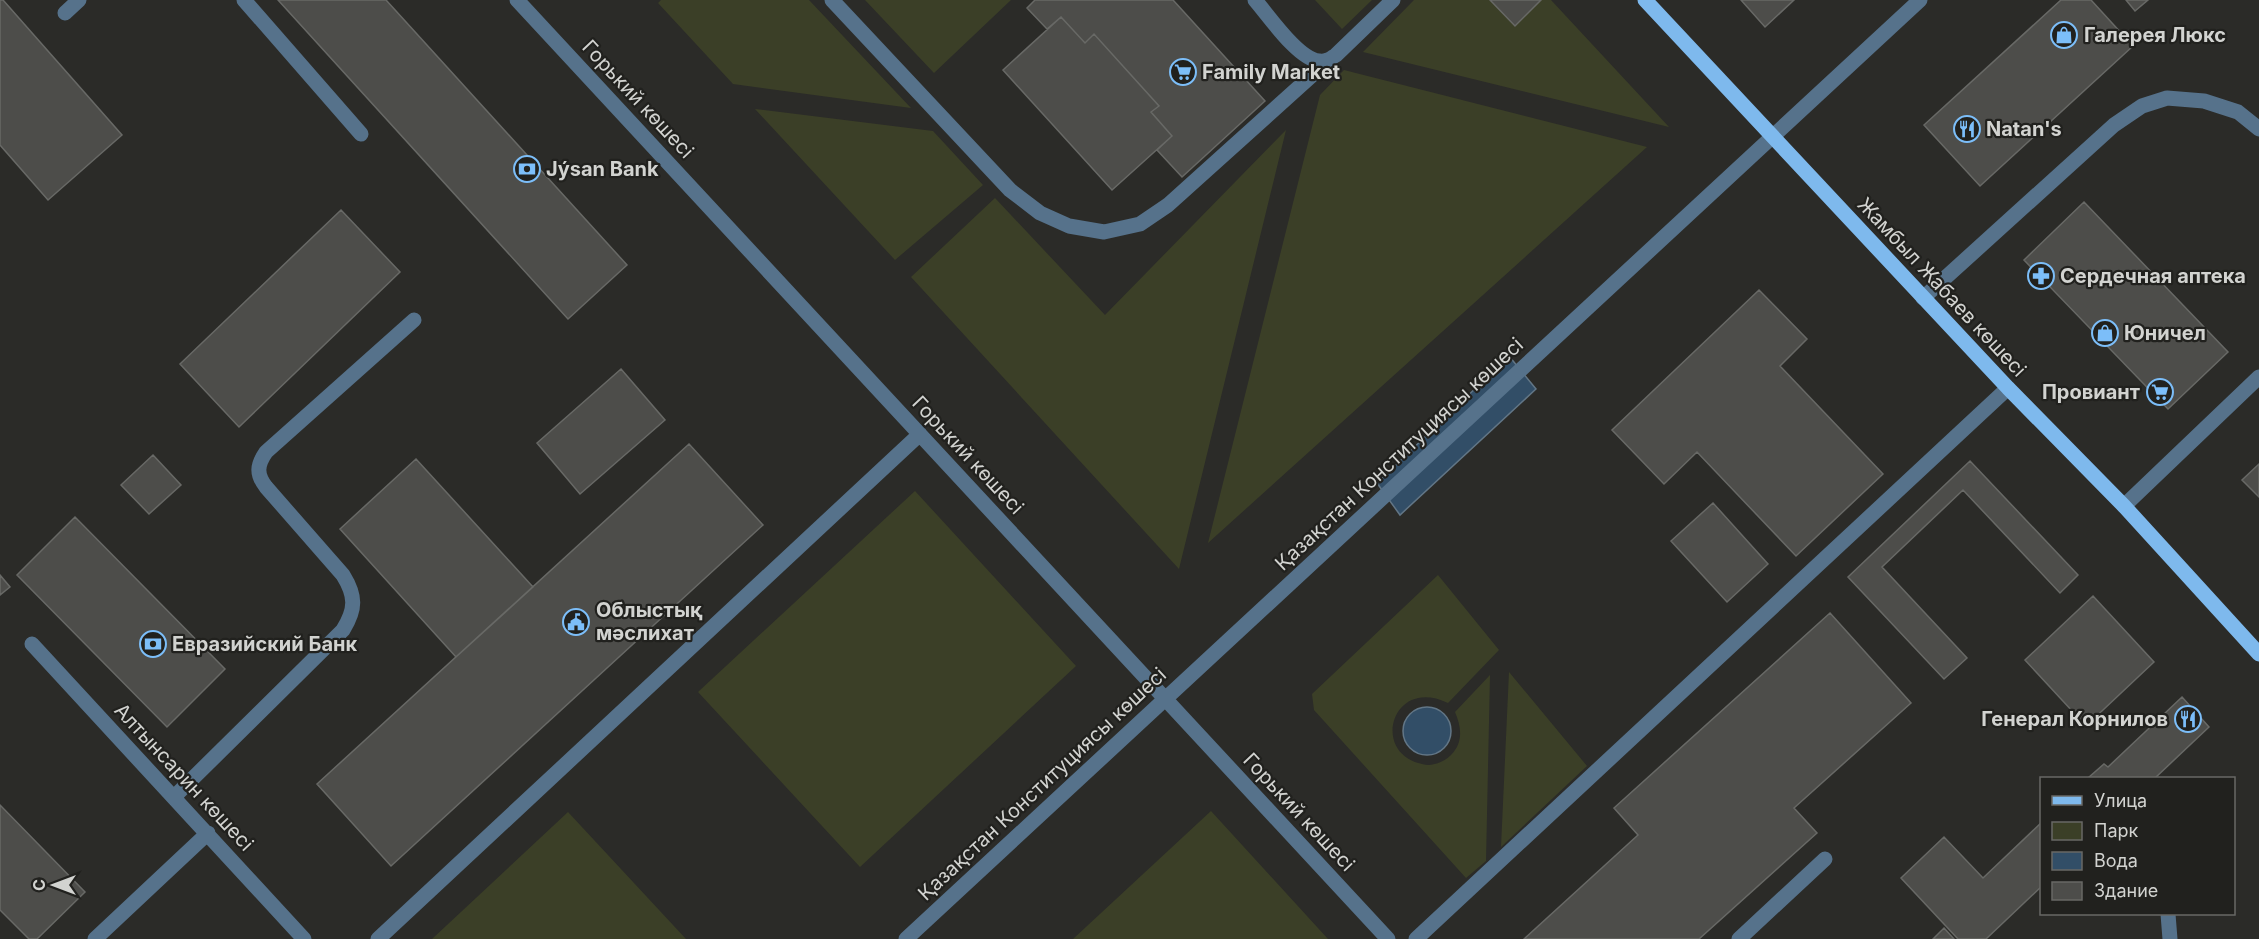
<svg xmlns="http://www.w3.org/2000/svg" width="2259" height="939" viewBox="0 0 2259 939" font-family="Inter,sans-serif">
	<rect width="100%" height="100%" fill="#2b2b28"/>
	<path fill="#3b3f27" d="M661 0H809L911 108 733 84 658 3Z
		M865 0H1011L934 73Z
		M1315 0H1372L1342 29Z
		M1414 0H1490L1515 26 1541 0H1551L1669 127 1363 52Z
		M1344 70 1647 147 1208 543 1320 95Z
		M755 109 933 131 983 185 895 260Z
		M1286 130 1179 569 911 277 995 198 1105 315Z
		M915 491 1076 666 860 867 698 692Z
		M1438 575 1499 650 1448 703C1392 676 1370 753 1422 764 1432 767 1444 762 1451 755 1464 742 1461 726 1455 712L1490 675 1486 861 1466 878 1314 710 1312 694Z
		M1509 672 1587 766 1501 847Z
		M1211 811 1328 939H1073Z
		M568 812 686 939H432Z"/>
	<path fill="#324e67" stroke="#627686" stroke-width="1.5" d="M1509 356 1536 389 1400 515 1377 483Z
		M1403 731a24 24 0 1 1 48 0a24 24 0 1 1-48 0Z"/>
	<path fill="#4d4d4a" stroke="#686966" stroke-width="1.5" d="M0 0H3L122 135 48 200 0 145Z
		M278 0H386L627 265 568 319Z
		M1035 0H1173L1265 101 1182 177 1157 150 1172 136 1151 112 1159 106 1094 34 1085 43 1061 17 1047 29 1027 8Z
		M1490 0H1541L1515 26Z
		M1741 0H1794L1765 27Z
		M2061 0H2091L2133 46 1980 186 1924 125Z
		M2126 0H2148L2135 11Z
		M1061 17 1085 43 1094 34 1159 106 1151 112 1172 136 1112 190 1003 70Z
		M2084 202 2228 352 2168 409 2024 260Z
		M341 210 400 272 239 427 180 364Z
		M1759 290 1807 339 1780 366 1883 474 1796 556 1697 452 1664 484 1612 430Z
		M621 369 665 420 580 494 537 443Z
		M689 444 763 525 391 866 317 784Z
		M153 455 181 485 149 514 121 485Z
		M416 459 533 587 456 657 340 529Z
		M1970 461 2078 575 2060 593 1963 490 1882 567 1967 658 1944 679 1848 577Z
		M2259 464V497L2242 480Z
		M1713 503 1768 564 1727 602 1671 541Z
		M75 517 225 669 167 727 17 575Z
		M0 575 10 587 0 595Z
		M2093 596 2154 662 2086 726 2025 660Z
		M1830 613 1911 703 1794 808 1817 833 1699 939H1524L1638 835 1614 808Z
		M2182 697 2209 727 2155 778H2088L2104 764 2108 767Z
		M0 805 85 892 37 939H29L0 910Z
		M2042 822V886L1986 939H1958L1901 878 1944 837 1983 878Z
		M1944 928 1954 939H1933Z"/>
	<g fill="none" stroke-linecap="round" stroke-linejoin="round">
		<path stroke="#56728b" stroke-width="15" d="M244 0 361 134
			M517 0 1388 939
			M832 0 1010 190 1040 213 1069 226 1104 232 1140 224 1168 205 1329 60
			M1255 0C1269 16 1298 59 1319 61 1326 62 1330 59 1336 55L1393 0
			M65 13 79 0
			M1923 298 2114 125 2142 106 2167 98 2204 101 2238 112 2259 129
			M2124 506 2259 377
			M32 644 304 939
			M174 797 343 630C356 609 356 596 343 575L266 487C256 474 257 465 266 452L414 320
			M2168 914 2170 939
			M95 939 208 833
			M378 939 920 434
			M906 939 1920 0
			M1416 939 2008 388
			M1739 939 1825 859"/>
		<path stroke="#7eb9ed" stroke-width="15" d="M1645 0 2008 388 2124 506 2259 654"/>
	</g>
	<defs>
		<symbol id="shop-ring" viewBox="-11 -11 22 22"><circle r="9.5" fill="#21211e" stroke="#7cbef9" stroke-width="1.5"/><path d="M-5-2.5h2.3a2.7 3.5 0 0 1 5.4 0H5L5.5 6h-11ZM-1.5-2.5h3a1.5 2.3 0 0 0-3 0Z" fill="#7cbef9"/></symbol>
		<symbol id="supermarket-ring" viewBox="-11 -11 22 22"><circle r="9.5" fill="#21211e" stroke="#7cbef9" stroke-width="1.5"/><path d="M-6-5.5h2.5l.6 2H6L4.5 2H-2.5L-4.4-4H-6ZM-1.5 3.2a1.3 1.3 0 1 0 .1 0ZM3 3.2a1.3 1.3 0 1 0 .1 0Z" fill="#7cbef9"/></symbol>
		<symbol id="restaurant-ring" viewBox="-11 -11 22 22"><circle r="9.5" fill="#21211e" stroke="#7cbef9" stroke-width="1.5"/><path d="M-5-6h1v4h1v-4h1v4h1v-4h1v5L-1.5 .5V6h-2V.5L-5-1ZM5-6V6H3V1.5H1.5Q1.5-4 5-6Z" fill="#7cbef9"/></symbol>
		<symbol id="bank-ring" viewBox="-11 -11 22 22"><circle r="9.5" fill="#21211e" stroke="#7cbef9" stroke-width="1.5"/><path d="M-6-4H6V4H-6ZM0-2.3a2.3 2.3 0 1 0 0 4.6a2.3 2.3 0 1 0 0-4.6Z" fill="#7cbef9"/></symbol>
		<symbol id="pharmacy-ring" viewBox="-11 -11 22 22"><circle r="9.5" fill="#21211e" stroke="#7cbef9" stroke-width="1.5"/><path d="M-2-6h4v4h4v4h-4v4h-4v-4h-4v-4h4Z" fill="#7cbef9"/></symbol>
		<symbol id="civic-ring" viewBox="-11 -11 22 22"><circle r="9.5" fill="#21211e" stroke="#7cbef9" stroke-width="1.5"/><path d="M-.6-6.5H3V-4.5H.6V-3L4-1V1h2V6H-6V1h2V-1L-.6-3ZM-1.2 2.5V6h2.4V2.5Z" fill="#7cbef9"/></symbol>
	</defs>
	<g fill-rule="evenodd">
		<use href="#shop-ring" x="2049" y="20" width="30" height="30"/>
		<use href="#supermarket-ring" x="1168" y="57" width="30" height="30"/>
		<use href="#restaurant-ring" x="1952" y="114" width="30" height="30"/>
		<use href="#bank-ring" x="512" y="154" width="30" height="30"/>
		<use href="#pharmacy-ring" x="2026" y="261" width="30" height="30"/>
		<use href="#shop-ring" x="2090" y="318" width="30" height="30"/>
		<use href="#supermarket-ring" x="2145" y="377" width="30" height="30"/>
		<use href="#civic-ring" x="561" y="607" width="30" height="30"/>
		<use href="#bank-ring" x="138" y="629" width="30" height="30"/>
		<use href="#restaurant-ring" x="2173" y="704" width="30" height="30"/>
	</g>
	<g text-anchor="middle" dominant-baseline="central" stroke-width="4.5" stroke-linejoin="round" paint-order="stroke">
		<g font-size="20" font-weight="bold" fill="#d2d3d0" stroke="#21211e" text-anchor="start">
			<text x="2084" y="35">Галерея Люкс</text>
			<text x="1202" y="72">Family Мarket</text>
			<text x="1986" y="129">Natan's</text>
			<text x="546" y="169">Jýsan Bank</text>
			<text x="2060" y="276">Сердечная аптека</text>
			<text x="2124" y="333">Юничел</text>
			<text x="2140" y="392" text-anchor="end">Провиант</text>
			<text x="596" y="610">Облыстық<tspan x="596" dy="23">мәслихат</tspan></text>
			<text x="172" y="644">Евразийский Банк</text>
			<text x="2168" y="719" text-anchor="end">Генерал Корнилов</text>
		</g>
		<g font-size="20" fill="#d2d3d0" stroke="#21211e">
			<text transform="translate(638 99) rotate(47)">Горький көшесі</text>
			<text transform="translate(1942 287) rotate(47)">Жамбыл Жабаев көшесі</text>
			<text transform="translate(1399 454) rotate(-43)">Қазақстан Конституциясы көшесі</text>
			<text transform="translate(968 455) rotate(47)">Горький көшесі</text>
			<text transform="translate(184 777) rotate(47)">Алтынсарин көшесі</text>
			<text transform="translate(1042 784) rotate(-43)">Қазақстан Конституциясы көшесі</text>
			<text transform="translate(1299 812) rotate(47)">Горький көшесі</text>
		</g>
	</g>
	<rect x="2040" y="777" width="195" height="138" fill="#21211e" stroke="#686865" stroke-width="1.5"/>
	<rect x="2052" y="796" width="30" height="9" fill="#7eb9ed" stroke="#686865" stroke-width="1.5"/>
	<text x="2094" y="807" font-size="18" fill="#d2d3d0">Улица</text>
	<rect x="2052" y="822" width="30" height="18" fill="#3b3f27" stroke="#686865" stroke-width="1.5"/>
	<text x="2094" y="837" font-size="18" fill="#d2d3d0">Парк</text>
	<rect x="2052" y="852" width="30" height="18" fill="#324e67" stroke="#686865" stroke-width="1.5"/>
	<text x="2094" y="867" font-size="18" fill="#d2d3d0">Вода</text>
	<rect x="2052" y="882" width="30" height="18" fill="#4d4d4a" stroke="#686865" stroke-width="1.5"/>
	<text x="2094" y="897" font-size="18" fill="#d2d3d0">Здание</text>
	<g transform="translate(54 885) rotate(270)" stroke="#21211e" stroke-width="4.5" paint-order="stroke">
	<path d="M0-4.5L10 22L0 15L-10 22Z" fill="#d2d3d0"/>
	<text y="-9" font-size="16" font-weight="bold" text-anchor="middle" fill="#d2d3d0">С</text>
	</g>
</svg>
